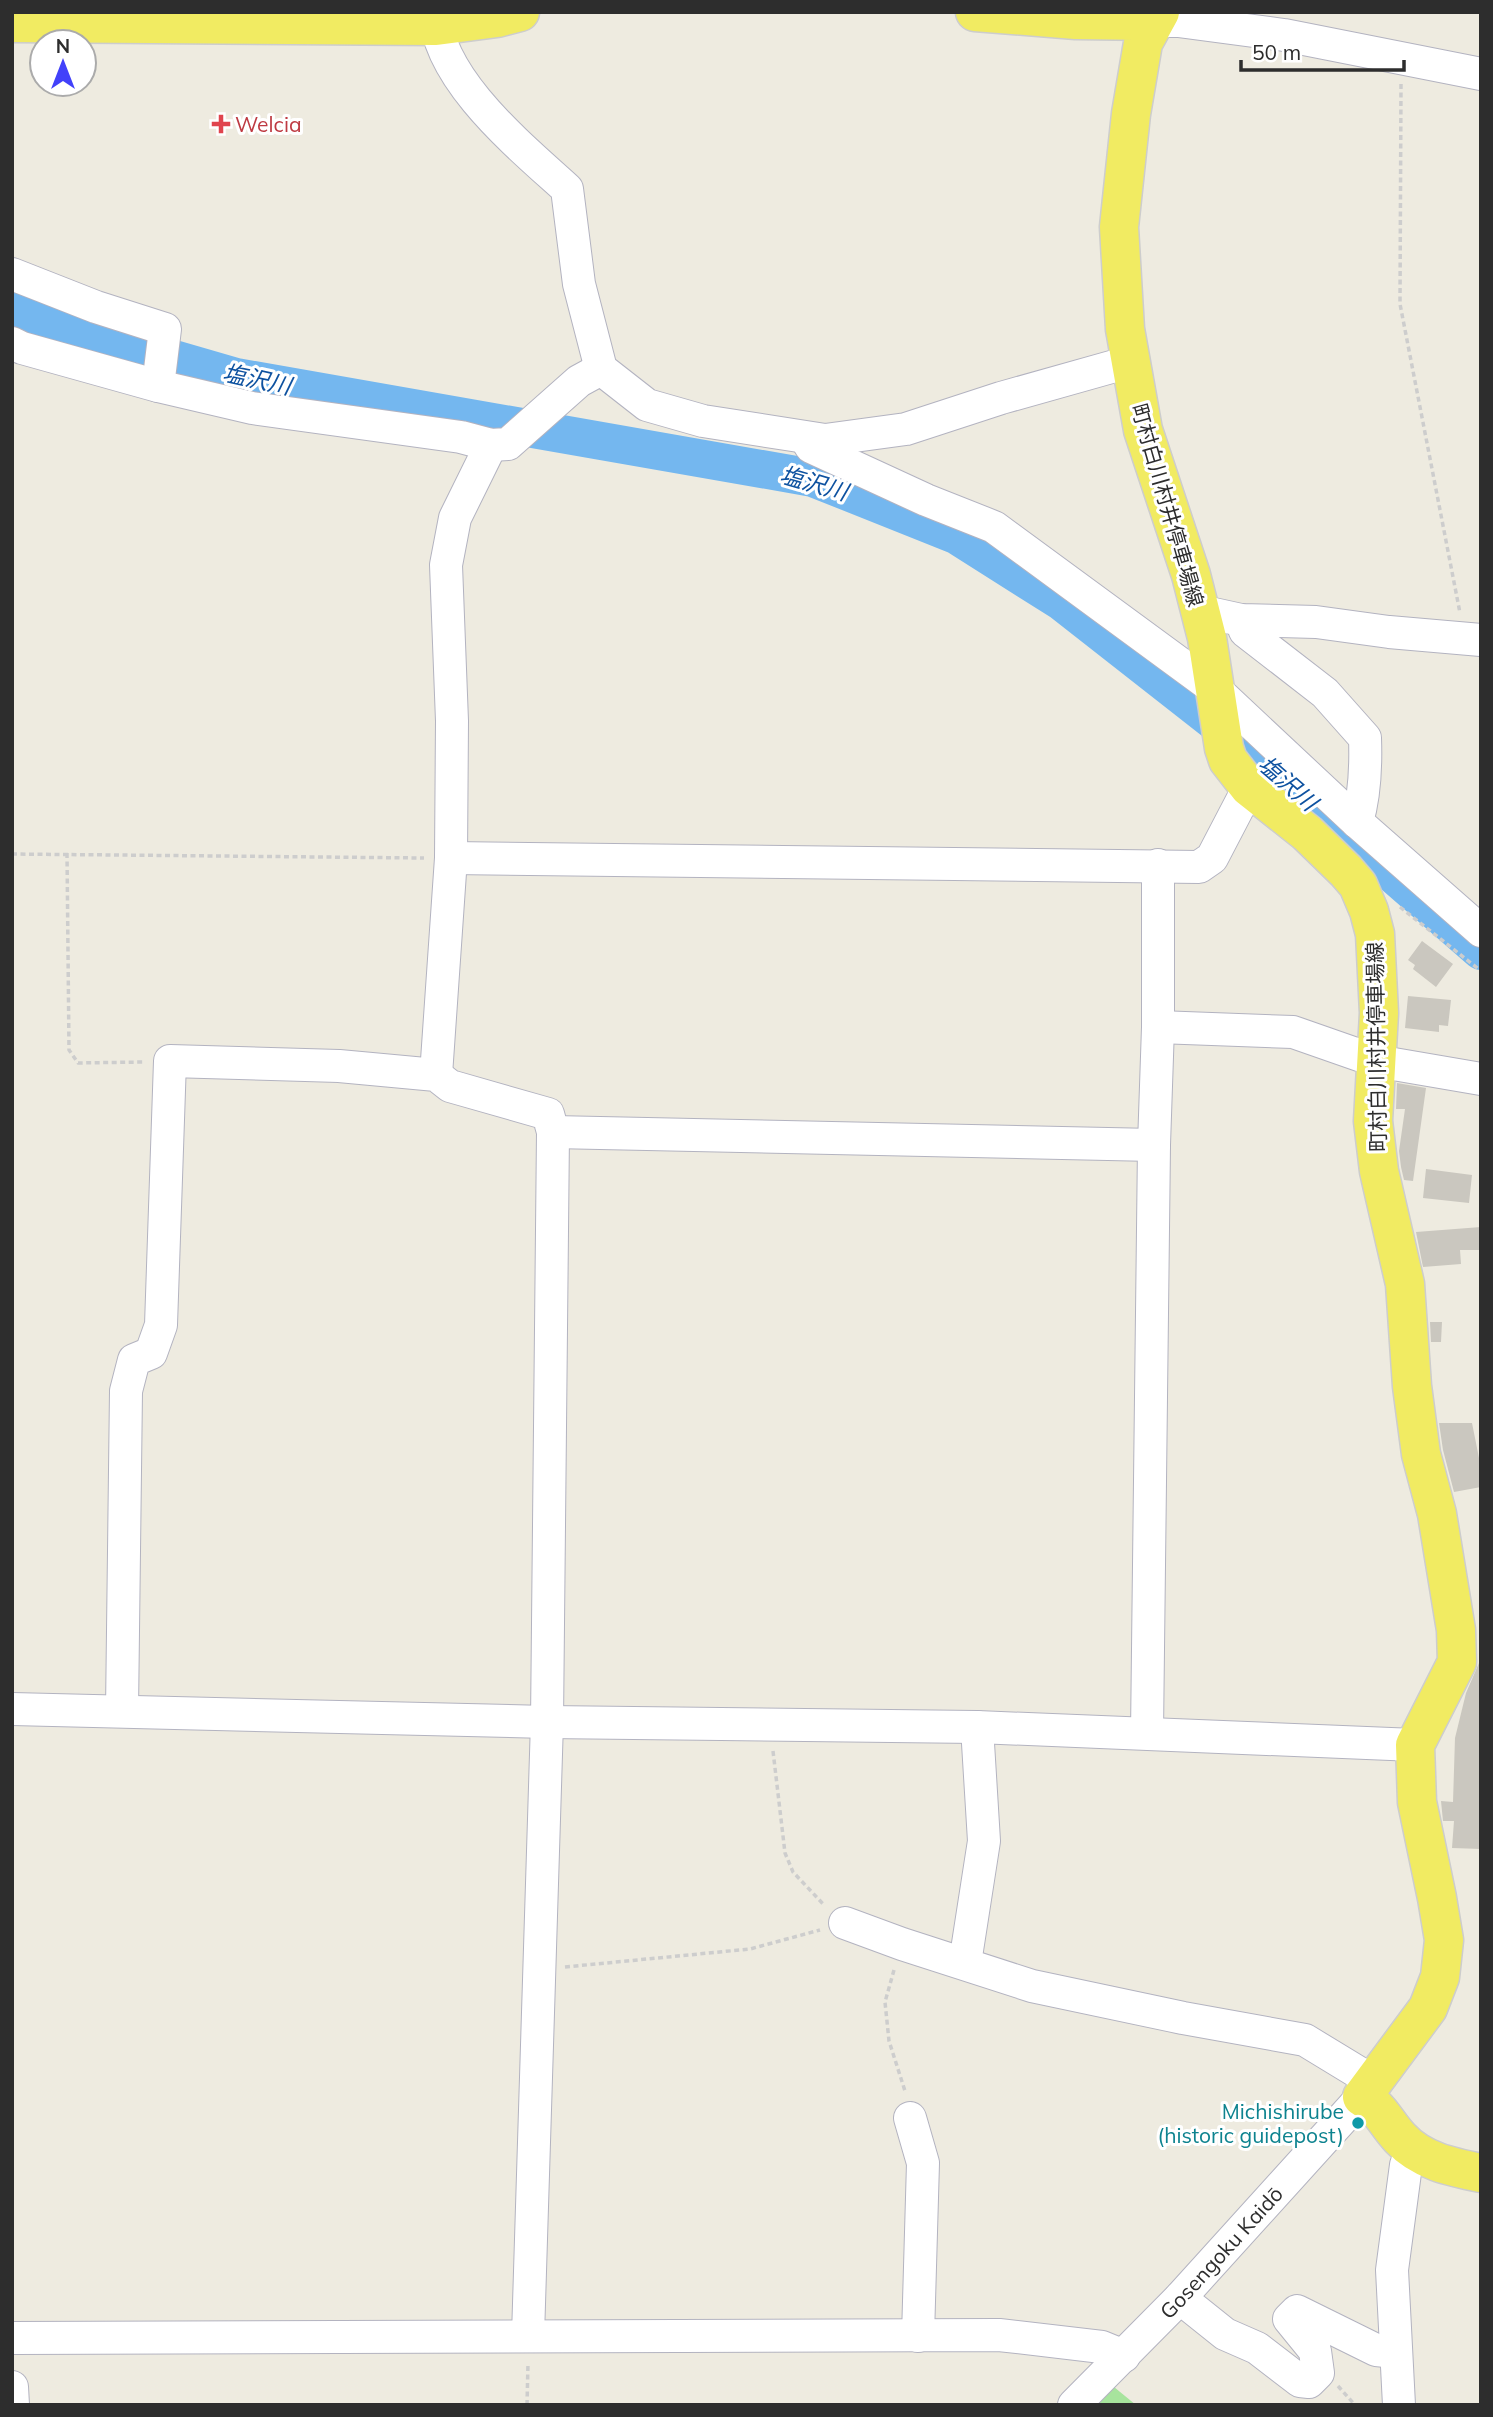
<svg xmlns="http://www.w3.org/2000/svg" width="1493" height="2417" viewBox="0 0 1493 2417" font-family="Mulish,'Noto Sans JP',sans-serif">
	<rect width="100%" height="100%" fill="#eeebe0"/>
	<path fill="#a7e49d" d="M1114 2387 1136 2405H1096Z"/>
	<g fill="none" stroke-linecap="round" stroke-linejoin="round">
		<path stroke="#74b7ef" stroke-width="38" d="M12 308 105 339 236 377 813 478 956 535 1062 602 1247 747 1481 951"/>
	</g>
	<path fill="#cac7bf" d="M1422 941 1453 964 1436 987 1413 969 1415 965 1408 960Z
		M1408 996 1451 1000 1448 1026 1439 1025V1032L1405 1028Z
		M1397 1083 1426 1088 1413 1181 1404 1180 1401 1167 1399 1151 1405 1109H1396Z
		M1426 1169 1472 1175 1469 1203 1423 1198Z
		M1481 1227V1250H1460L1461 1264 1423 1267 1416 1232Z
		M1430 1322H1442L1441 1342H1431Z
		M1439 1423H1472L1481 1468V1487L1454 1492 1443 1450Z
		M1479 1663H1481V1849L1452 1848 1454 1821H1443L1441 1801 1453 1802 1455 1738 1466 1693Z"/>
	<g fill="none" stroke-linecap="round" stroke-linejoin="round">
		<defs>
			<g id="minor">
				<path d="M435 12C437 79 521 147 567 189L579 284 601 369 647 405 703 421 825 440 906 429 1001 398 1129 362"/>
				<path d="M1154 21H1178L1284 35 1481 74"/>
				<path d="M12 274 96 307 165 329 158 386"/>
				<path d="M12 343 22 348 158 386 252 408 461 437 491 445 508 444 579 381 601 369"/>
				<path d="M806 439 811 447 926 500 994 527 1216 690 1357 822 1481 931"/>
				<path d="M1200 611 1241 620 1316 622 1389 632 1481 640"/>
				<path d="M1241 620 1245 631 1325 693 1365 738C1366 766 1365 795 1357 822"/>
				<path d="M451 858 1199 867 1212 858 1249 787"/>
				<path d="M1158 1027 1293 1032 1376 1061 1481 1079"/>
				<path d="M436 1075 451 858 452 721 446 565 455 518 491 445"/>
				<path d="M553 1132 1154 1145"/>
				<path d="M12 1709 547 1722 977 1727 1415 1745"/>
				<path d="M122 1711 126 1391 134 1360 151 1353 161 1325 170 1061 339 1066 436 1075 450 1086 548 1114 553 1132 547 1722 528 2336"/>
				<path d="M1147 1733 1154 1145 1158 1027V865"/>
				<path d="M845 1923 902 1944 1032 1986 1183 2018 1305 2040 1374 2082"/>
				<path d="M965 1963 984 1841 977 1727"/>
				<path d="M910 2118 923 2163 918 2336"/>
				<path d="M1180 2298 1225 2334 1257 2348 1300 2381 1309 2382 1318 2373 1315 2351 1289 2319 1297 2311 1376 2350 1396 2352"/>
				<path d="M12 2338 999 2335 1102 2347 1124 2356"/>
				<path d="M12 2387 13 2405"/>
				<path id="s1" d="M1074 2405 1180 2298 1362 2097"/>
				<path d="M1399 2405 1392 2270 1406 2165 1412 2150"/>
			</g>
			<path id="major" d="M975 12 1076 20 1154 21
				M1160 12 1143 43 1131 114 1119 227 1125 329 1143 430 1191 575 1207 638 1224 748 1228 760 1249 787 1307 833 1346 871 1358 885 1369 911 1375 934 1379 1013 1373 1121 1379 1171 1405 1284 1412 1386 1421 1454 1437 1514 1456 1630 1457 1662 1415 1745 1417 1802 1437 1898 1444 1940 1440 1977 1428 2008 1362 2097C1382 2109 1385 2122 1400 2138 1421 2161 1451 2167 1481 2173
				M12 23 436 26 497 18 520 12"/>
		</defs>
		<use href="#minor" stroke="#b3b3c0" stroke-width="34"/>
		<use href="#major" stroke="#cdcdcd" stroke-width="41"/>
		<path stroke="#cdcdcd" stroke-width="3.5" stroke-dasharray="5 3.5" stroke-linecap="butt" d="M1401 84 1400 304 1460 613
			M67 853 69 1050 78 1063 143 1062
			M12 854 424 858
			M1400 907 1481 971
			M773 1751 785 1853 793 1872 825 1906
			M565 1967 750 1949 820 1930
			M894 1970 885 2002 889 2041 905 2091
			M1338 2386 1355 2405
			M527 2405 528 2363"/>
		<use href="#minor" stroke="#fff" stroke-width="32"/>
		<use href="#major" stroke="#f1eb62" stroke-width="38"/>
	</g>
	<path fill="#e0444e" stroke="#fff" stroke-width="2.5" d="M217.5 113.5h7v7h7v7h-7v7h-7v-7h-7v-7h7z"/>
	<circle fill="#0f9aa8" stroke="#fff" stroke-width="2.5" cx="1358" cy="2123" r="7"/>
	<g text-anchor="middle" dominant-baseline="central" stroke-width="6" stroke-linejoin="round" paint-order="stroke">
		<g font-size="21" fill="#be3a42" stroke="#fff" text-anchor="start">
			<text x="235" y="124">Welcia</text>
		</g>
		<g font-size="21" fill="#2d2d2d" stroke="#fff">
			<text transform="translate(1168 505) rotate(74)">町村白川村井停車場線</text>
			<text transform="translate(1376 1047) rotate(-91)">町村白川村井停車場線</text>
			<text stroke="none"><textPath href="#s1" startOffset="212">Gosengoku Kaidō</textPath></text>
		</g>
		<g font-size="21" fill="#0d838f" stroke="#fff" text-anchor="end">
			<text x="1344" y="2111">Michishirube<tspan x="1344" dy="24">(historic guidepost)</tspan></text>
		</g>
		<g font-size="23" font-style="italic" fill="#0e52a0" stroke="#fff">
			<text transform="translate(257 379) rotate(12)">塩沢川</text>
			<text transform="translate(814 483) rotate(16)">塩沢川</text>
			<text transform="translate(1288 783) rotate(41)">塩沢川</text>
		</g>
	</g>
	<rect width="1493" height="2417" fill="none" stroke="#2d2d2d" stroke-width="28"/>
	<g transform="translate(63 63)"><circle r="33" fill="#ffffff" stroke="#ababab" stroke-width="2"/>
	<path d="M0-5L12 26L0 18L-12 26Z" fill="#4241fa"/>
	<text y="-10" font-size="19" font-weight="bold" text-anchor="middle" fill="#2d2d2d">N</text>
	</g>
	<path d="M1241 60v10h163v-10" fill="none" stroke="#2d2d2d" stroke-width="3.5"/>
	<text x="1252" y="60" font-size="21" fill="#2d2d2d" stroke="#ffffff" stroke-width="5" paint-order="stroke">50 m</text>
</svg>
